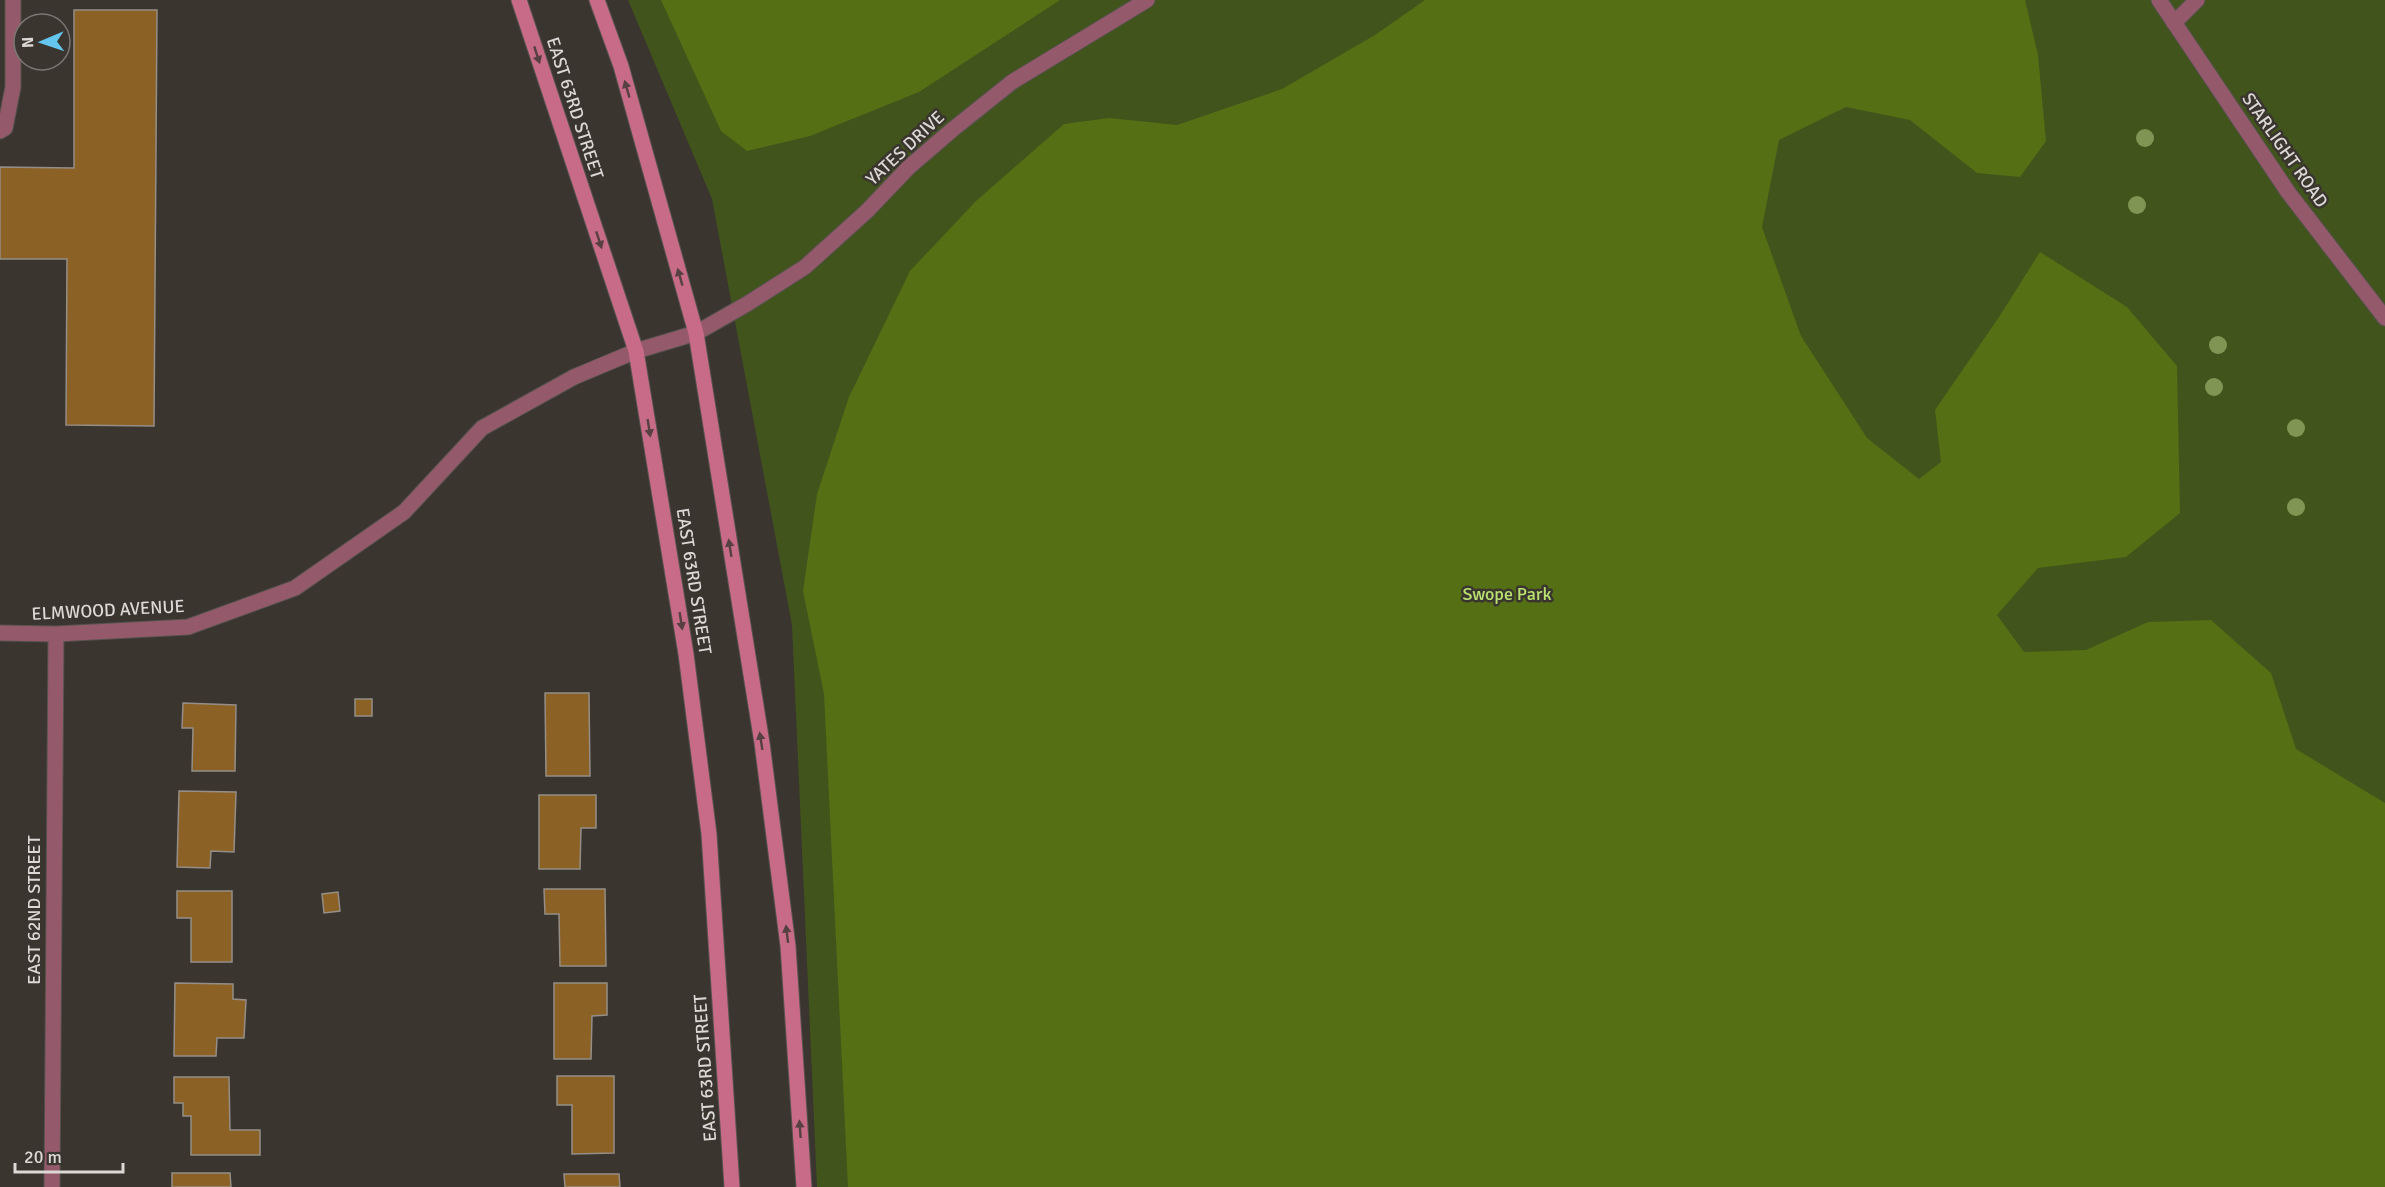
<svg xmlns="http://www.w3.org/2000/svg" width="2385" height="1187" viewBox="0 0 2385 1187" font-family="Signika,sans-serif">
	<rect width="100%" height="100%" fill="#3a352f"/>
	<path fill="#41541c" d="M628 0H2385V1187H817L792 625 712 199Z"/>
	<path fill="#546f14" d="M661 0H1060L919 92 810 136 747 151 721 131Z
		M1425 0H2025L2038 55 2046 141 2020 177 1977 173 1910 120 1846 107 1779 140 1762 227 1801 336 1867 438 1919 479 1941 462 1935 410 1999 317 2040 252 2127 307 2177 366 2180 513 2126 557 2038 568 1997 615 2024 652 2086 650 2148 622 2211 620 2271 673 2296 749 2385 803V1187H848L824 694 803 591 817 494 849 397 910 271 976 201 1064 124 1109 118 1177 125 1282 89 1375 35Z"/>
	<path fill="#8c6125" stroke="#948e87" stroke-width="1.5" d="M74 10H157L154 426 66 425 67 259H0V167L74 168Z
		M545 693H589L590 776H546Z
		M355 699H372V716H355Z
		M183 703 236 705 235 771H192L193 728H182Z
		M179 791 236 792 234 852 211 851 210 868 177 867Z
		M539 795H596V828H581L580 869H539Z
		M544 889H605L606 966H560L559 914H545Z
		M177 891H232V962H191V918H177Z
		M338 892 340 911 324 913 322 894Z
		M175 983 233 984V999L246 1000 244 1038H217L216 1056H174Z
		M554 983H607V1015L592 1016 591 1059H554Z
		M557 1076H614V1153L572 1154V1105H557Z
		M174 1077H229L230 1130H260V1155H191V1116H183V1103H174Z
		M172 1173H230L231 1187H172Z
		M564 1174H619L620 1187H565Z"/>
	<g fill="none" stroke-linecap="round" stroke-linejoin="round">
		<defs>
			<path id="lane" d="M2174 23 2197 0
				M0 131 5 128 13 87V0"/>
			<path id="street" d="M2159 0 2288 192 2385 318
				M0 633 56 634 188 627 295 588 404 512 482 428 574 377 636 351 696 333 747 304 805 267 867 211 909 167 952 130 1012 82 1147 0
				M52 1187 56 634"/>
			<path id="secondary" d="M519 0 636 351 686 654 709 834 732 1187
				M597 0 621 66 696 333 762 743 788 946 804 1187"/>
		</defs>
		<use href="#lane" stroke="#57524d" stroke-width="17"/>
		<use href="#street" stroke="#57524d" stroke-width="17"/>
		<use href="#secondary" stroke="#57524d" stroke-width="17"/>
		<use href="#lane" stroke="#945a6b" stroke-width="15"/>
		<use href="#street" stroke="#945a6b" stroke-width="15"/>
		<use href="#secondary" stroke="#c76b88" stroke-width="15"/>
	</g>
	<g fill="#809453">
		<circle cx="2145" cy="138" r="9"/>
		<circle cx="2137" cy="205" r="9"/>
		<circle cx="2218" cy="345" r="9"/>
		<circle cx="2214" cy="387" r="9"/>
		<circle cx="2296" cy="428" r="9"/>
		<circle cx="2296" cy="507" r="9"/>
	</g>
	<defs><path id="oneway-solid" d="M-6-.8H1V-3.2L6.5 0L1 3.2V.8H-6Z" transform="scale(1.5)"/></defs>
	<g fill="#564041">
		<use href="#oneway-solid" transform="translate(537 55) rotate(72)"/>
		<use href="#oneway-solid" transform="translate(627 89) rotate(-106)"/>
		<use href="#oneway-solid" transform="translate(599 240) rotate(72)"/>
		<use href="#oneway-solid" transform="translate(680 277) rotate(-106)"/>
		<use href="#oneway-solid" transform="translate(649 428) rotate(81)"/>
		<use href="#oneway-solid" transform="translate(730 548) rotate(-99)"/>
		<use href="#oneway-solid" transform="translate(681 621) rotate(81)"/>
		<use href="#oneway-solid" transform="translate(761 741) rotate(-99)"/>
		<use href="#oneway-solid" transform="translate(787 934) rotate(-97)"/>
		<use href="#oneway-solid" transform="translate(800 1129) rotate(-94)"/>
	</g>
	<g text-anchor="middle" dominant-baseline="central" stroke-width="5" stroke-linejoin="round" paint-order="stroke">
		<g font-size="18" fill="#dbd8d5" stroke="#3a352f">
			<text transform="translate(575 108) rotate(72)">EAST 63RD STREET</text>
			<text transform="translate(905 148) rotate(-43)">YATES DRIVE</text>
			<text transform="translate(2285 150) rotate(55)">STARLIGHT ROAD</text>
			<text transform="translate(694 581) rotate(81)">EAST 63RD STREET</text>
			<text transform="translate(108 610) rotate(-3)">ELMWOOD AVENUE</text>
			<text transform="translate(34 910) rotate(-90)">EAST 62ND STREET</text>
			<text transform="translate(705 1068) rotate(-94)">EAST 63RD STREET</text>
		</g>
		<g font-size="18" fill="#bae271" stroke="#3a352f">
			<text x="1507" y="594">Swope Park</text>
		</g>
	</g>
	<g transform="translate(42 42) rotate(268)"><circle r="28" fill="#3a352f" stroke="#7a7671" stroke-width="1.5"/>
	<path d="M0-4.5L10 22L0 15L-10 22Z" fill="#64c5ee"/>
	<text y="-9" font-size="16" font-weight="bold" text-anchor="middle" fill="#dbd8d5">N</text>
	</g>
	<path d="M15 1163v9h108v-9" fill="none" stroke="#dbd8d5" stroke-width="3"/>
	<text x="24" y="1163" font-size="18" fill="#dbd8d5" stroke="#3a352f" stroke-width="4.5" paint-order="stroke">20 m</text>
</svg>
